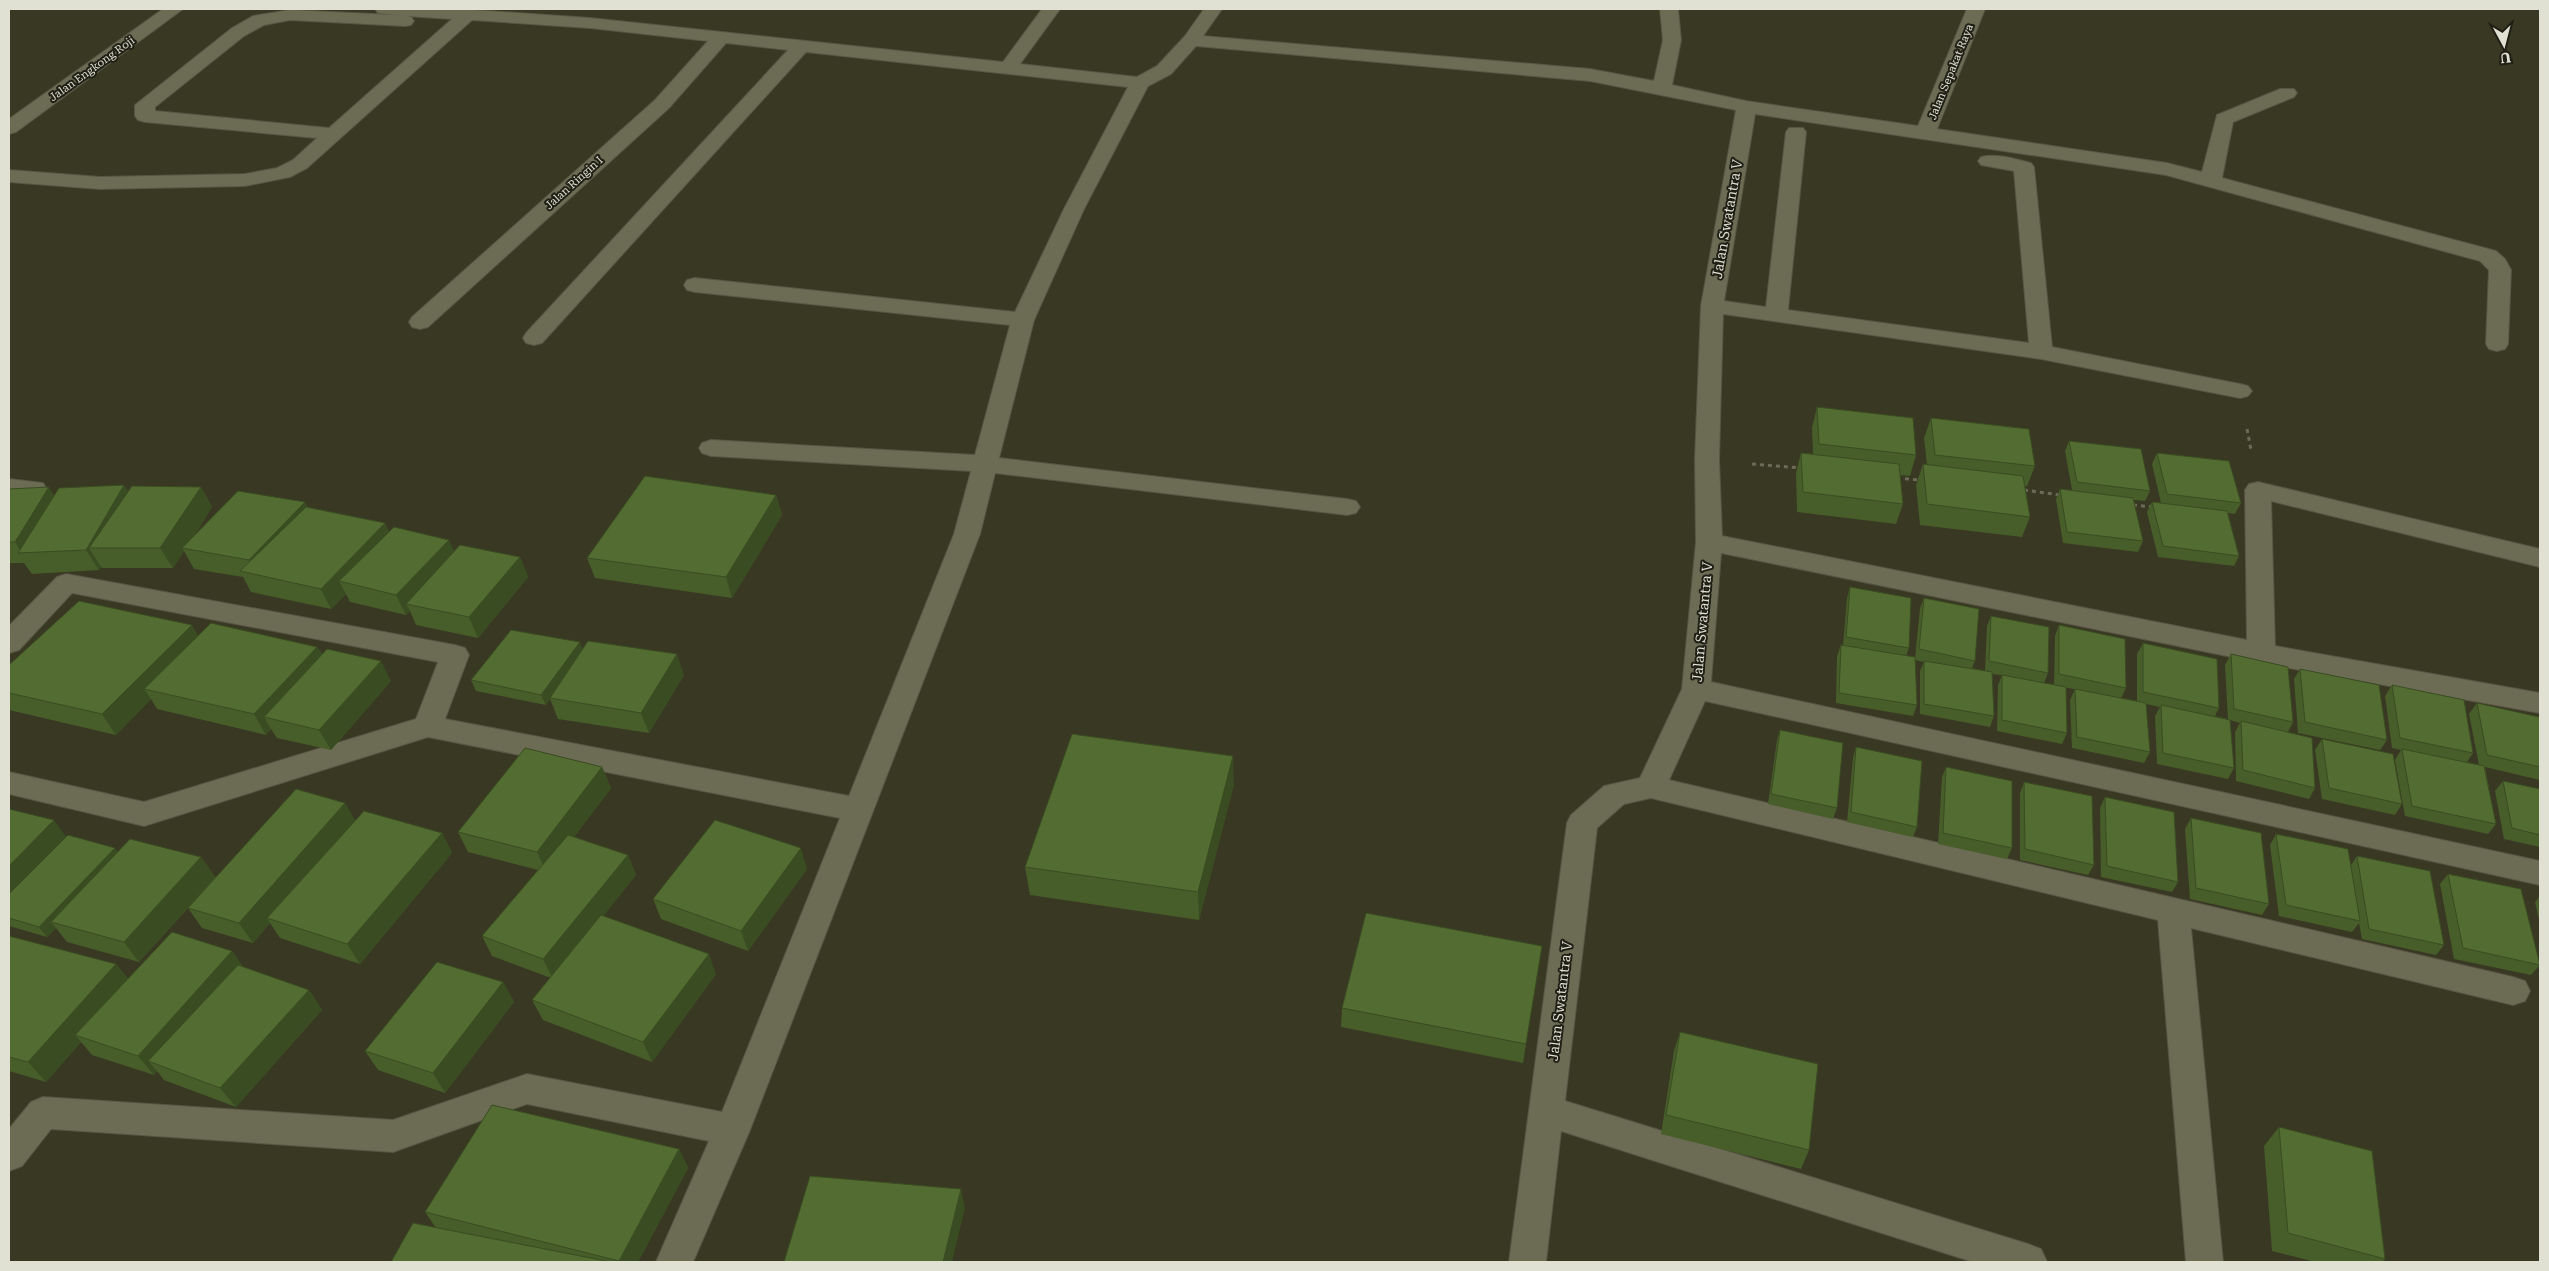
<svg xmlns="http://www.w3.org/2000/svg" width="2549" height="1271" viewBox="0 0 2549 1271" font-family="'Roboto Serif',serif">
	<rect width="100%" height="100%" fill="#393823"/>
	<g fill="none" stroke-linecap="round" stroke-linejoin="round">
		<defs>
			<path id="minor" d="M163 9H183L16 132 9 134V119Z
				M375 9H459L590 18 1003 62 1042 9H1060L1020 64 1137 77 1157 66 1185 36 1204 9H1222L1203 36 1590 69 1654 81 1663 40 1660 9H1678L1681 40 1672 85 1746 101 1918 126 1967 9H1985L1937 129 2167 163 2202 172 2217 115 2280 89H2294L2297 93 2294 97 2233 122 2222 178 2496 251 2505 259 2511 270 2508 344 2505 349 2497 351 2489 349 2486 344 2489 270 2480 261 2166 175 1755 114 1724 301 1766 307 1786 132 1789 128H1803L1806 132 1788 310 2029 343 2014 171 1981 165 1978 161 1981 157C1996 153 2016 159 2031 163L2034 167 2052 347 2240 384 2248 386 2252 391 2248 396 2240 398 2041 359 1723 314 1719 459 1722 536 2247 640 2245 490 2249 484 2258 482 2540 549V567L2271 501 2275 646 2540 693V713L2261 663 1721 553 1711 682 2540 861V885L1705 701 1669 780 2513 977 2525 981 2530 991 2525 1001 2513 1005 2191 928 2223 1262H2186L2158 920 1651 798 1624 804 1597 828 1565 1101 2028 1244 2041 1249 2047 1262H1973L1561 1131 1546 1262H1509L1567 823 1571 815 1604 786 1640 778 1682 689 1696 542 1695 459 1701 306 1736 110 1590 81 1196 46 1171 74 1148 86 1084 209 1034 320 999 458 1347 499 1356 501 1360 507 1356 513 1347 515 995 473 980 534 750 1130 693 1262H656L709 1141 527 1104 393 1152 51 1129 22 1166 9 1171V1129L31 1102 43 1097 393 1120 527 1074 722 1112 840 818 428 737 144 826 9 794V772L144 802 416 719 438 662 72 593 19 650 9 653V626L57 577 66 574 455 645 465 648 469 655 445 719 849 796 954 534 971 471 711 456 702 453 699 448 702 443 711 440 975 455 1010 325 695 292 687 290 684 285 687 280 695 278 1015 312 1064 209 1128 87 806 52 542 343 534 345 526 343 523 338 526 333 788 50 726 43 669 108 428 327 420 329 412 327 409 322 412 317 655 100 708 41 590 28 472 20 307 168 290 177 245 186 100 189 9 182V170L100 177 245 174 277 168 293 160 317 138 145 122 138 120 135 116V105L232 28 253 16 290 10 395 15 378 13ZM406 16 452 19 329 128 155 111V107L244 36 264 25 290 20 405 26 411 25 414 21 411 17Z
				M9 479 43 483 47 489 43 495 34 497 9 495Z"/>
		</defs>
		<use href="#minor" stroke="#565543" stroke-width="2"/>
		<path stroke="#6c6b59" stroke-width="3" stroke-dasharray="4 4" stroke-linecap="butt" d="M2247 429 2251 450
			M1752 464 1801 468
			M1897 478 1920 480
			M2024 490 2060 495
			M2133 505 2154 507"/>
		<use href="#minor" fill="#6c6b54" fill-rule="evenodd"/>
	</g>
	<path fill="#475d2a" d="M1817 407 1916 455 1910 476 1900 475 1903 504 1896 524 1797 512 1796 473 1801 453 1813 454 1812 428Z
		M1931 418 2035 466 2027 486H2025L2030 517 2022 537 1920 525 1916 485 1923 464 1927 465 1924 438Z
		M2069 441 2150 491 2145 501 2134 500 2143 541 2138 552 2063 543 2056 499 2060 489 2072 490 2065 451Z
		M2157 453 2241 503 2235 514 2228 513 2239 556 2234 566 2158 557 2147 512 2152 502 2161 503 2152 464Z
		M124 485 128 492 201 487 212 507 192 539 305 502 307 507 385 523 389 532 454 551 520 557 528 577 478 638 416 625 410 611 406 615 350 602 346 594 331 609 251 592 243 577 194 569 184 551 173 568H102L101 567 99 570 32 574 24 563H9V489L55 495Z
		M776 495 782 515 732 598 595 578 587 558Z
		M1850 587 1909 648 1906 656 1915 659 1920 608 1924 598 1975 661 1972 668 1985 671 1987 626 1991 616 2048 673 2044 683 2067 733 2062 744 1997 731 1998 685 2002 675 1992 674 1994 716 1990 727 1920 714V671L1924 662 1915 660 1917 705 1913 716 1836 703 1837 656 1841 645 1843 646 1847 598Z
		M2059 625 2126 688 2121 698 2137 702V654L2143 643 2219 708 2215 716 2228 719 2225 665 2231 654 2293 722 2288 732 2315 788 2309 799 2236 781 2235 732 2240 723 2230 720 2234 768 2228 779 2157 764 2155 716 2160 707 2146 704 2150 752 2144 763 2072 748 2070 700 2075 689 2102 695 2054 685 2055 636Z
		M198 635 317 647 322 654 391 681 331 750 277 738 271 729 266 735 157 709 151 699 116 735 9 710V665Z
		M582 649 684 675 649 733 558 719 550 699 546 705 476 691 471 680Z
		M2300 669 2387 740 2380 750 2298 733 2294 679Z
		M2392 685 2473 753 2467 762 2479 765 2469 714 2477 703 2540 722V780L2485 767 2496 824 2488 834 2405 816 2395 760 2401 750 2392 748 2385 696Z
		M1780 730 1837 808 1833 819 1768 804 1777 740Z
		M2322 739 2402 804 2395 815 2322 799 2315 750Z
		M1856 747 1917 827 1913 837 1847 822 1853 758Z
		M602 767 611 788 574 837 628 855 636 875 603 916 716 974 652 1062 543 1020 532 1000 551 978 492 956 482 936 538 870 468 852 458 832Z
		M1946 767 2012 848 2007 859 1938 844 1942 777Z
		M2503 781 2540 789V847L2504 839 2495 791Z
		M2024 782 2094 865 2088 875 2020 860V793Z
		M1234 784 1199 920 1030 895 1025 867Z
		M2105 797 2178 882 2172 892 2101 877 2100 808Z
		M345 803 355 821 442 833 452 853 360 964 280 938 270 923 253 943 202 928 188 908 139 962 67 942 56 928 47 937 9 926V809L66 837 118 852 201 857 215 877Z
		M2191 818 2269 904 2262 915 2190 899 2185 829Z
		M2276 834 2351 865 2357 856 2444 945 2436 955 2362 939 2359 923 2352 932 2279 916 2270 845Z
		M807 869 748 951 661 919 653 899Z
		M2448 874 2540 965 2531 975 2454 959 2440 884Z
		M2540 896V924L2535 902Z
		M9 936 116 964 128 979 232 951 243 967 309 990 322 1010 236 1107 164 1080 157 1071 154 1075 92 1055 81 1042 46 1082 9 1071Z
		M503 982 514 1002 445 1093 378 1070 365 1051Z
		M1342 1008 1526 1044 1523 1063 1341 1027Z
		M1680 1032 1809 1150 1801 1169 1661 1134 1674 1051Z
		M2279 1127 2385 1259 2382 1262H2315L2272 1251 2264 1146Z
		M679 1149 688 1168 638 1262H391L436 1228 425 1212Z"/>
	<path fill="#3a4c22" d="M124 485 136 506 89 548 101 567 99 570 86 550Z
		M49 487 62 508 22 553 15 542Z
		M201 487 212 507 185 549 182 548 184 551 173 568 160 548Z
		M776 495 782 515 732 598 726 577Z
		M305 502 315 522 258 575 249 560Z
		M385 523 395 544 339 581 346 594 331 609 321 589Z
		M449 540 458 560 406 604 410 611 406 615 396 595Z
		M520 557 528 577 478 638 469 617Z
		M192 625 204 646 144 689 151 699 116 735 102 714Z
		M580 642 584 653 550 698V699L546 705 541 695Z
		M317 647 329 667 264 717 271 729 266 735 254 714Z
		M677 654 684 675 649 733 641 713Z
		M381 661 391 681 331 750 319 730Z
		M1233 756 1234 784 1199 920 1198 892Z
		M602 767 611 788 547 873 537 852Z
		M345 803 356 823 267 918 270 923 253 943 239 923Z
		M54 820 69 841 9 903V866Z
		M442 833 452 853 360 964 347 944Z
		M115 848 123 859 51 922 56 928 47 937 39 927Z
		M801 848 807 869 748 951 741 931Z
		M628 855 636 875 553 979 543 959Z
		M201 857 215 877 139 962 124 942Z
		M232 951 246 971 148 1061 157 1071 154 1075 138 1056Z
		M709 954 716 974 652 1062 643 1042Z
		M116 964 132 983 75 1035 81 1042 46 1082 28 1062Z
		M503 982 514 1002 445 1093 433 1073Z
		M309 990 322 1010 236 1107 220 1088Z
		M679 1149 688 1168 638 1262H619V1261Z
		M961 1189 965 1208 952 1262H943Z"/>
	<path fill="#536c31" stroke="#3a4c22" d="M1817 407 1913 418 1916 455 1819 444Z
		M1931 418 2029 429 2035 466 1935 455Z
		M2069 441 2141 449 2150 491 2077 482Z
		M1801 453 1899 464 1903 504 1803 492Z
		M2157 453 2229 461 2241 503 2167 494Z
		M1923 464 2023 476 2030 517 1927 504Z
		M645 476 776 495 726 577 587 558Z
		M124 485 86 550 18 553 59 488Z
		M132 486 201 487 160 548H89Z
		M49 487 15 542H9V489Z
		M2060 489 2133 498 2143 541 2067 532Z
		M238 491 305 502 249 560 182 548Z
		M2152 502 2227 511 2239 556 2163 546Z
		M306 507 385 523 321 589 240 571Z
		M394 527 449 540 396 595 339 581Z
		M460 545 520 557 469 617 406 604Z
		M1850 587 1911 598 1909 648 1846 637Z
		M1924 598 1979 609 1975 661 1919 649Z
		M79 601 192 625 102 714 9 693V665Z
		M1991 616 2049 627 2048 673 1989 661Z
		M211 623 317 647 254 714 144 689Z
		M2059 625 2125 639 2126 688 2059 674Z
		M511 630 580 642 541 695 471 680Z
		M588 641 677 654 641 713 550 698Z
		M2143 643 2217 659 2219 708 2143 692Z
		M1841 645 1915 657 1917 705 1839 693Z
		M327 649 381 661 319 730 264 717Z
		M2231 654 2288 667 2293 722 2234 709Z
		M1924 661 1992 672 1994 716 1924 704Z
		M2300 669 2379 685 2387 740 2305 722Z
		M2002 675 2066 687 2067 733 2002 720Z
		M2392 685 2464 700 2473 753 2400 738Z
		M2075 689 2146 703 2150 752 2077 737Z
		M2477 703 2539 717 2540 722V767L2487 755Z
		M2161 705 2230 720 2234 768 2163 753Z
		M2241 721 2312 738 2315 788 2243 770Z
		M1780 730 1843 743 1837 808 1771 794Z
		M1072 734 1233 756 1198 892 1025 867Z
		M2322 739 2393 754 2402 804 2329 788Z
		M1856 747 1922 761 1917 827 1851 812Z
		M525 748 602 767 537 852 458 832Z
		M2402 749 2484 766 2496 824 2412 806Z
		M1946 767 2012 781V848L1943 833Z
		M2503 781 2540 789V835L2512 828Z
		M2024 782 2092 796 2094 865 2025 849Z
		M296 789 345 803 239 923 188 908Z
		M2105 797 2174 812 2178 882 2107 866Z
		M9 809 54 820 9 866Z
		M364 811 442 833 347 944 267 918Z
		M2191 818 2261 833 2269 904 2196 888Z
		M715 820 801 848 741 931 653 899Z
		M2276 834 2348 849 2360 921 2286 905Z
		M68 835 115 848 39 927 9 918V894Z
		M568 835 628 855 543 959 482 936Z
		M130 839 201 857 124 942 51 922Z
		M2357 856 2430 871 2444 945 2369 929Z
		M2448 874 2521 889 2540 965 2463 948Z
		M1366 913 1542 946 1526 1044 1342 1008Z
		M601 915 709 954 643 1042 532 1000Z
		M172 932 232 951 138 1056 75 1035Z
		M9 936 116 964 28 1062 9 1057Z
		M437 962 503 982 433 1073 365 1051Z
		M238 965 309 990 220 1088 148 1061Z
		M1680 1032 1818 1064 1809 1150 1666 1115Z
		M492 1105 679 1149 619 1261 425 1212Z
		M2279 1127 2372 1151 2385 1259 2288 1233Z
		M810 1176 961 1189 943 1262H784Z
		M413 1223 611 1262H391Z"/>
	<g text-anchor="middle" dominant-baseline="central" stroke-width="4" stroke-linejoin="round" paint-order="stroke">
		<g font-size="11" fill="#e0e0d3" stroke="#1f1f15">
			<text transform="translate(92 69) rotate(-36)">Jalan Engkong Roji</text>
			<text transform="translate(1951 72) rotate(-68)">Jalan Sepakat Raya</text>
			<text transform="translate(574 183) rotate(-42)">Jalan Ringin I</text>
		</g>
		<g font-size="14" fill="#e0e0d3" stroke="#1f1f15">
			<text transform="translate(1727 219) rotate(-80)">Jalan Swatantra V</text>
			<text transform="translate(1702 622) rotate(-85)">Jalan Swatantra V</text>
			<text transform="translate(1560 1001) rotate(-83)">Jalan Swatantra V</text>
		</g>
	</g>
	<rect width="2549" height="1271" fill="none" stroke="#e0e0d3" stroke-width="20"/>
	<g transform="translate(2504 45) rotate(173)" stroke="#1f1f15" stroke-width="4" paint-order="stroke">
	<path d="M0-4L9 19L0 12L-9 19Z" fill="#e0e0d3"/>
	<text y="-8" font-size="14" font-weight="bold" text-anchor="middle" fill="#e0e0d3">U</text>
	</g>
</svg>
